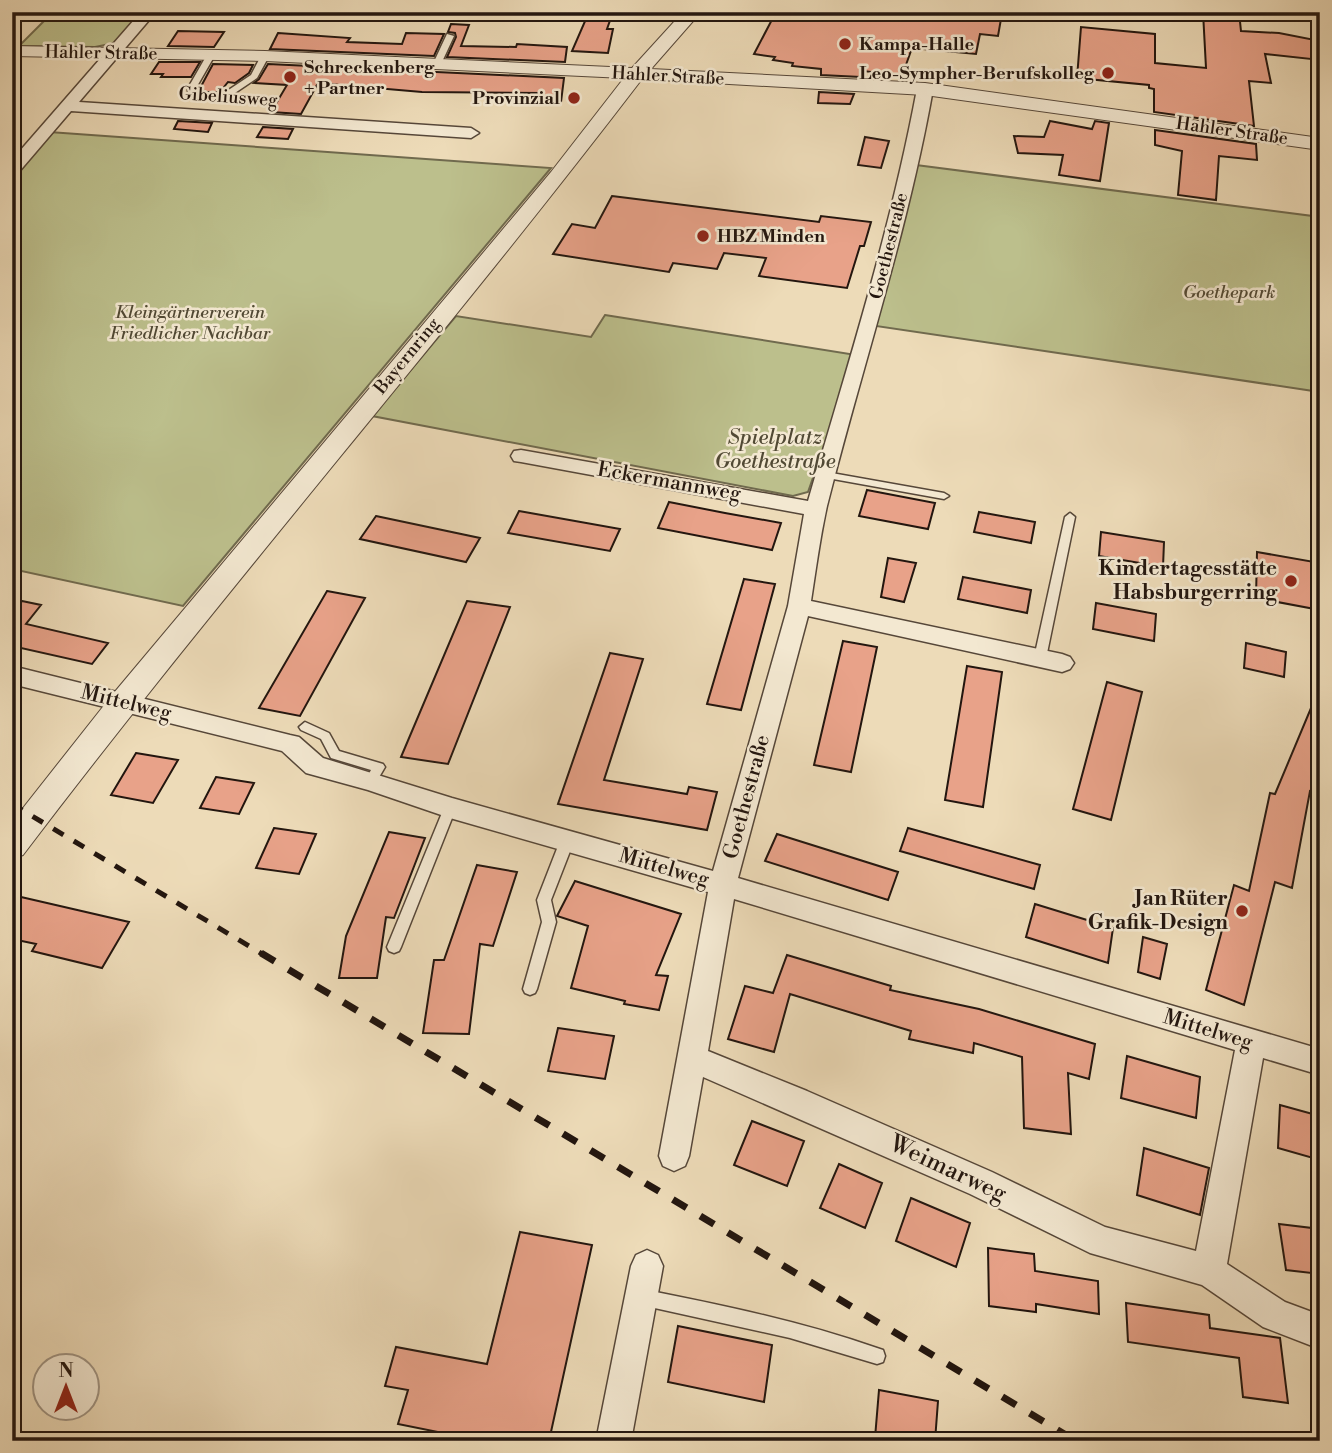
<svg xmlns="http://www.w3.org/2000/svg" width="1332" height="1453" viewBox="0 0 1332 1453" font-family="'Libre Bodoni',serif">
	<rect width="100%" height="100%" fill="#eddbb8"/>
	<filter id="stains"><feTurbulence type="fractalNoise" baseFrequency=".00286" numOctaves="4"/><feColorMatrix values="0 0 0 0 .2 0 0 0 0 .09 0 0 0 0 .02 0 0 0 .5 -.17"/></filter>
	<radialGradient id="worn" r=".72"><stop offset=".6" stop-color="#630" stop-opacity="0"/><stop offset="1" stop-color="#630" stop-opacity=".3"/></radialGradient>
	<path fill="#bcbf8c" stroke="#706a4e" stroke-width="2" d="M53 12H143L115 43 95 47 19 46Z
		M49 132 551 168 183 606 12 569V177Z
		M916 165 1320 217V392L876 326Z
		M605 315 856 355 808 492 793 496 372 416 456 316 591 337Z"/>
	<path fill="#e8a289" stroke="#23160f" stroke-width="2" d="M589 12H613L607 29H613L608 53 572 51Z
		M776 12H918L1001 19 998 36 980 34 976 54 912 48 902 76 864 71 861 77 821 75V69L792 66 793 63 773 60 775 57 754 54Z
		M1203 12H1239L1241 31 1279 33 1320 41V60L1265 54 1271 83 1249 81 1254 126 1154 112V89L1149 88V85L1077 78 1081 27 1155 34V63L1206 68Z
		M451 24 469 25 461 46 516 47 517 44 567 47 565 62 447 57 456 37 455 33 448 32Z
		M178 31 224 32 214 47 168 46Z
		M278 33 350 38 347 42 402 44 406 33 444 34 434 56 270 49Z
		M159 62H200L191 77H161L163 74H151Z
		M213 64 253 65 249 73 235 83 228 82 220 92H198Z
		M268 64 564 78 561 102 540 101 542 93 422 92 318 83 301 114 271 112 287 85 254 83 259 79Z
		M819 92 854 94 850 104 818 103Z
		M178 121 212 123 208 132 174 129Z
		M1050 121 1092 129 1095 121 1109 123 1100 181 1059 175 1063 155 1018 153 1014 136 1044 137Z
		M263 127 293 129 288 139 257 137Z
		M1155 130 1256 144 1257 160 1219 156 1216 200 1178 195 1182 151 1155 145Z
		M865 137 889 141 881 168 858 165Z
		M612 196 819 222 821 216 871 222 864 246H860L847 288 759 276 766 258 724 253 717 269 673 263 669 272 553 254 572 224 595 228Z
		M867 490 935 503 928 529 859 516Z
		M669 502 725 513 781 523 772 550 658 528Z
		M519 511 620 529 610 551 508 533Z
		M979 512 1035 522 1031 543 974 532Z
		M376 516 480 538 466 562 360 539Z
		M1101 532 1164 542 1163 567 1099 556Z
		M1257 552 1320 563V610L1256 598Z
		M888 558 916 563 904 602 881 597Z
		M963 577 1031 590 1027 613 958 599Z
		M744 579 775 584 741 710 707 704Z
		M327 591 365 598 300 716 259 708Z
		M22 601 41 605 26 624 108 643 92 664 12 646V612Z
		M467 601 510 607 448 764 401 757Z
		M1096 603 1156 614 1154 641 1093 629Z
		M843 641 877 647 851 772 814 765Z
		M1246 643 1286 652 1284 677 1244 668Z
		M610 653 643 659 604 780 687 794 689 787 717 792 707 830 558 804Z
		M967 666 1002 672 983 807 945 800Z
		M1107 682 1142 692 1111 820 1073 809Z
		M1319 689 1320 784 1316 793 1310 791 1292 888 1275 882 1244 1005 1206 990 1234 885 1249 891 1270 793 1275 794Z
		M136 753 178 760 153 803 111 795Z
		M216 777 254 783 239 814 200 808Z
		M274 828 316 834 299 874 256 868Z
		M908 828 1040 865 1034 889 900 851Z
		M389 832 425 838 394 918 386 917 377 978H339L346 936Z
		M777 834 898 872 888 900 765 861Z
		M477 865 517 872 493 946 480 944 469 1034 423 1033 434 960H444Z
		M575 881 681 914 656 975 668 976 659 1010 624 1004 625 1001 571 988 588 926 557 916Z
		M21 897 60 906 129 922 102 968 32 951 36 944 12 939V910Z
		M1035 904 1113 928 1108 963 1026 937Z
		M1143 937 1167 944 1160 979 1138 972Z
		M787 955 891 986 890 990 979 1009 1095 1044 1089 1079 1068 1073 1071 1134 1024 1128 1022 1057 974 1043 973 1053 909 1039 911 1031 790 994 774 1052 728 1039 745 986 773 993Z
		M558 1028 614 1036 605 1079 548 1071Z
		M1127 1056 1200 1077 1196 1118 1121 1098Z
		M1280 1105 1320 1116V1160L1278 1148Z
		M752 1121 804 1141 787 1186 734 1165Z
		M1144 1148 1209 1168 1200 1215 1137 1195Z
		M839 1164 882 1183 865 1228 820 1208Z
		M911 1198 970 1223 956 1267 896 1241Z
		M1279 1224 1320 1229V1274L1286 1270Z
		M520 1232 592 1245 549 1441H468V1438L398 1424 408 1390 385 1386 396 1347 487 1364Z
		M988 1248 1034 1254 1035 1271 1098 1281 1099 1314 1036 1304V1312L989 1306Z
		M1126 1303 1209 1315 1210 1328 1280 1338 1288 1403 1243 1397 1239 1358 1128 1342Z
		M678 1326 772 1345 764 1402 668 1382Z
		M879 1390 938 1401 935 1441 875 1438Z"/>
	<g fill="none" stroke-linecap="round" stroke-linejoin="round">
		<defs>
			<path id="service" d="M447 34 454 36 441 64 434 66 433 64Z
				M208 53 215 55 196 88 195 95H221L251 75 262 54 269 56 257 78 226 99H188V88Z
				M826 472 944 493 949 496 944 499 822 477 821 475Z
				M1070 513 1075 517 1046 658 1040 662 1034 658 1065 517Z
				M305 722 329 733 339 751 383 764 385 767 375 784H367L365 781 371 770 331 758 321 739 301 730 299 727Z
				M450 803 455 804 456 808 401 947 399 951 394 953 389 951 387 947 444 808 445 804Z
				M567 836 572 837 574 841 551 900 556 922 537 989 535 993 530 995 525 993 523 989 542 922 537 900 560 841 562 837Z
				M641 1289C721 1305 800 1321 877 1348L883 1350 885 1356 883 1362 877 1364 790 1338 641 1305 635 1303 633 1297 635 1291Z"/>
			<path id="minor" d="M141 12H156L79 102 471 128 479 133 471 138 71 111 18 173 12 175V160Z
				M925 84 933 89C908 231 862 367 827 506 820 537 816 569 811 601L1062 654 1070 657 1074 663 1070 669 1062 672 808 616 738 878 1320 1049V1075L1263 1058 1227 1264 1285 1302 1320 1315V1349L1263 1327 1202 1285 1090 1253 970 1194 703 1077 689 1156 685 1166 674 1171 663 1166 659 1156 708 892 450 818 368 790 306 773 282 751 12 684V666L290 735 299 737 323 758 452 798 713 871 788 606 804 514 521 462 514 461 511 456 514 451 521 450 808 501C848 364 891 229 917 89ZM734 899 1235 1050 1196 1251 1105 1227 992 1172 807 1091 708 1051Z
				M647 1250 658 1255 663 1266 631 1441H596L631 1266 636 1255Z"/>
			<path id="tertiary" d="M683 12H701L651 69 925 83 1320 138V150L925 95 642 79C441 342 223 591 23 855L12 859V822L113 694 551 172 624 78 265 61 12 56V46L265 51 632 68Z"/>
		</defs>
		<use href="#service" stroke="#564739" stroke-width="3"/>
		<use href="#minor" stroke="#564739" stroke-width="3"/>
		<use href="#tertiary" stroke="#564739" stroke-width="2"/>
		<use href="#service" fill="#f3e8d1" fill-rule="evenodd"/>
		<use href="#minor" fill="#f3e8d1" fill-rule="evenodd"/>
		<use href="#tertiary" fill="#f3e8d1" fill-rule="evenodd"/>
		<path stroke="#23160f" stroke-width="5" stroke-dasharray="12 12" stroke-linecap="butt" d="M12 804 264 955"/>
		<path stroke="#23160f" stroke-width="7" stroke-dasharray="16 16" stroke-linecap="butt" d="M261 953 1076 1441"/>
	</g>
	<g fill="#8f2418" stroke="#f3e8d1" stroke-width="2.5">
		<circle cx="845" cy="44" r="7"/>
		<circle cx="1108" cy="73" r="7"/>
		<circle cx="290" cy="77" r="7"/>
		<circle cx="574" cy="98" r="7"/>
		<circle cx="703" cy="236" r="7"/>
		<circle cx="1291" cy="581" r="7"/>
		<circle cx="1242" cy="911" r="7"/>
	</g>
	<g text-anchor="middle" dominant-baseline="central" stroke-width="5" stroke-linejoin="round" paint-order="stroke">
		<g font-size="18" font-weight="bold" fill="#23160f" stroke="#f3e8d1" text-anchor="start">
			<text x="859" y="44">Kampa-Halle</text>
			<text x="304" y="67">Schreckenberg<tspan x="304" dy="21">+ Partner</tspan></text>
			<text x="1094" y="73" text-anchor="end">Leo-Sympher-Berufskolleg</text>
			<text x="560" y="98" text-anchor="end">Provinzial</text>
			<text x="717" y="236">HBZ Minden</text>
		</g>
		<g font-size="18" fill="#23160f" stroke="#f3e8d1">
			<text transform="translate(101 53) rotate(1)">Hahler Straße</text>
			<text transform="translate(668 76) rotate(3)">Hahler Straße</text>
			<text transform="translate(228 97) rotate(4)">Gibeliusweg</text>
			<text transform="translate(1232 131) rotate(8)">Hahler Straße</text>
			<text transform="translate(889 246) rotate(-76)">Goethestraße</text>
			<text transform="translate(407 356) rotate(-51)">Bayernring</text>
		</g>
		<g font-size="18" font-style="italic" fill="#514934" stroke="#f3e8d1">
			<text x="1229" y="292">Goethepark</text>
			<text x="190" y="312">Kleingärtnerverein<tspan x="190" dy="21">Friedlicher Nachbar</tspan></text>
		</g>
		<g font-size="21" font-style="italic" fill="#514934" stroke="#f3e8d1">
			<text x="775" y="438">Spielplatz<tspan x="775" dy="24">Goethestraße</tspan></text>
		</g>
		<g font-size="21" fill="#23160f" stroke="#f3e8d1">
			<text transform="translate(669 482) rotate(10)">Eckermannweg</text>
			<text transform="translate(126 703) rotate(14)">Mittelweg</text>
			<text transform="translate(747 797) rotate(-75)">Goethestraße</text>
			<text transform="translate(664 868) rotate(16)">Mittelweg</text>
			<text transform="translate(1208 1030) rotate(17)">Mittelweg</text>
		</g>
		<g font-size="21" font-weight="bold" fill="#23160f" stroke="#f3e8d1" text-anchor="end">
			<text x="1277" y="569">Kindertagesstätte<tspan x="1277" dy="24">Habsburgerring</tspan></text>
			<text x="1228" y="899">Jan Rüter<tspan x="1228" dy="24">Grafik-Design</tspan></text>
		</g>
		<g font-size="24" fill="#23160f" stroke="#f3e8d1">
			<text transform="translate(948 1169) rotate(25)">Weimarweg</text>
		</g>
	</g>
	<rect width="1332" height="1453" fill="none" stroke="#eddbb8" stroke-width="42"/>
	<rect x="14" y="14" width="1304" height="1425" fill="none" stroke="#23160f" stroke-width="3.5"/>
	<rect x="21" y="21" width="1290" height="1411" fill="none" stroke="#23160f" stroke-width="2"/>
	<g transform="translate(66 1387)"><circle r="33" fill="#f3e8d1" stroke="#a09483" stroke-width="2"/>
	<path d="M0-5L12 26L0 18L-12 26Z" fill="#8f2418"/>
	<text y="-10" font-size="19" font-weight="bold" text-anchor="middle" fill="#23160f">N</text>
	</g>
	<rect width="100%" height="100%" filter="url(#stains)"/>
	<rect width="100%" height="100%" fill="url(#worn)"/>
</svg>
